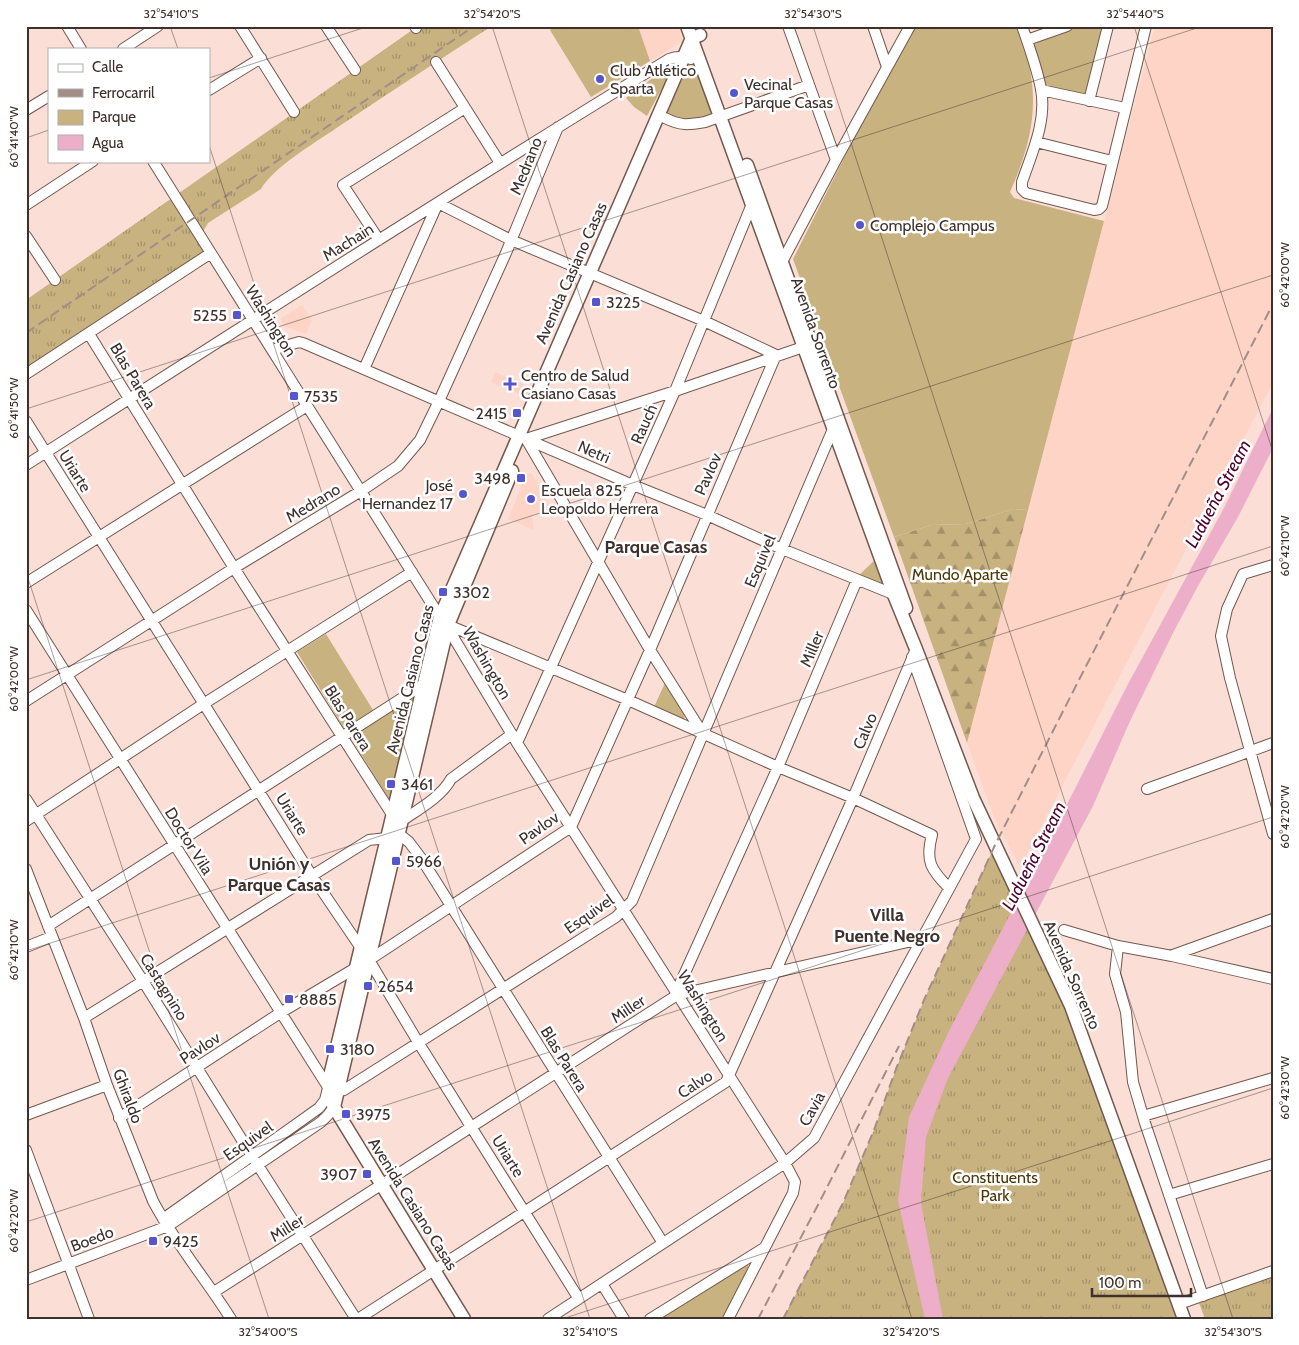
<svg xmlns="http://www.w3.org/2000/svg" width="1299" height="1345" viewBox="0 0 1299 1345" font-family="Cabin,sans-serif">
	<defs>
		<pattern id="grass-tufts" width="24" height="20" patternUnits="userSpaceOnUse" patternTransform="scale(1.25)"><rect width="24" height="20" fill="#c8b280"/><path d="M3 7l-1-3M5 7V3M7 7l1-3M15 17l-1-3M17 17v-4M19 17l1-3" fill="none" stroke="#a49169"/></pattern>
		<pattern id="forest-firs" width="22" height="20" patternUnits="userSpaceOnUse" patternTransform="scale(1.25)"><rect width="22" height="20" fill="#c8b280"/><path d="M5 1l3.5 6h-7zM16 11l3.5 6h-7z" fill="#a49169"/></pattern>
	</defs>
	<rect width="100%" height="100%" fill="#fbdfd6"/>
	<path fill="#fed4c6" d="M638 26H678L683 41 650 61Z
		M1155 26H1273V383L1020 867 995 820 967 743Z
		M302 305 312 320 306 334 283 326 281 318Z
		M495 372 530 387 526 397 491 382Z
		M527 473 532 474 550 506 532 515 534 530 508 519Z"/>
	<path fill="url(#grass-tufts)" d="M418 26H492C439 60 387 94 335 129 313 144 274 167 261 189L208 223 201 235 211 253 26 374V300Z
		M995 845 1071 1006 1184 1319H783L843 1203 874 1130 896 1069 924 1000Z
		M1273 1276V1319H1205L1199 1303Z"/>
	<path fill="url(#forest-firs)" d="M1013 509 1028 510 967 743 894 537 931 525 966 524Z"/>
	<path fill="#c8b280" d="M555 26H638L650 61 591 97 550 30Z
		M913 26H1018C1041 90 1037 131 1010 192L1014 198 1104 221 1028 510 1013 509 966 524 931 525 894 537 793 259 886 75Z
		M1076 26H1105L1088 92 1084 95 1043 86 1033 48 1038 39Z
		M696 48 720 117 705 122 665 118Z
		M677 60 647 116 634 107 626 98Z
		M878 557 885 584 882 586 856 578Z
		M326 634 373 710 344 728 297 652Z
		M665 683 685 714 684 719 654 707Z
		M418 691 389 799 349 735Z
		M748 1263V1268L722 1319H658Z"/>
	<path fill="#ecaec9" d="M1273 408V448L1238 517 1198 586 1174 631 1130 721 1093 806 948 1078 926 1137 921 1203 943 1319H925L898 1201 909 1117 948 1033 1049 840 1128 684 1224 508Z"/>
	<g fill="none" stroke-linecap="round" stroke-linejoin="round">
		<path stroke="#ecaec9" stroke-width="2" d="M1041 839 1044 853"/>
		<defs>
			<path id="minor" d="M67 26 81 49
				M240 26 294 112
				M326 26 355 70
				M415 26 416 28
				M788 26 836 160
				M873 26 887 67
				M1022 26C1029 46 1037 68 1041 89 1047 121 1032 153 1022 182V189L1026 193 1094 210 1099 209 1102 206 1146 26
				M1027 40 1067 26
				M123 49 158 26
				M436 62 500 163
				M209 90 261 58
				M1041 90 1125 108
				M1089 101 1108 26
				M26 110 49 96
				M665 118C681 126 688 125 705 122L809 85
				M1036 142 1112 161
				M153 161 440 617 448 625 455 640 517 743 785 1163 795 1182 793 1193 728 1319
				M26 205 93 161
				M26 236 55 280
				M379 240 343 185 465 108
				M778 265 782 262 836 160 910 26
				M89 334 234 568 393 816 399 834 409 842 421 858 663 1243
				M272 350 299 342 303 343 633 485 707 515 782 549 898 596
				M364 369 438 203 511 240 704 321 776 355
				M26 374 211 253
				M26 421 312 876 369 960 418 1042 579 1299
				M526 439 650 650 703 734
				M526 439 675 391 809 345
				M26 465C240 328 453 191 669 59 677 56 683 56 691 59
				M1273 565 1243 574 1227 609 1221 636 1230 678 1273 834
				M26 583 307 406
				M26 610 328 1087
				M448 625 628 700 778 767 853 798 932 835C925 861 931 870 949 888
				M26 701 234 568 361 491 398 466 420 440 439 401 506 253 558 127
				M517 743 675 391 752 204 756 203
				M1147 789 1273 743
				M26 799 143 981 252 1156 356 1319
				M26 821 205 703 412 572
				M26 869 84 1018 107 1085 153 1201C175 1243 206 1279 231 1319
				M48 926 424 684
				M1064 930 1118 946 1172 956 1273 979
				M1118 946 1115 974 1126 1012 1133 1082 1145 1123 1203 1296
				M26 947 51 937
				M1173 955 1273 919
				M677 992 685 993 921 939
				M84 1018 369 840 387 838C392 832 397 824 403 820 419 809 441 797 451 779L512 734
				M333 1089 338 1091 344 1090 616 917 632 901 833 429 836 428
				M26 1115 107 1085
				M1143 1116 1273 1078
				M119 1118 280 1013 369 960 571 827 650 650 776 355
				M26 1150 89 1319
				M1169 1195 1273 1164
				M163 1219 319 1108 325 1100 328 1088
				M26 1280 168 1226 321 1122 328 1115 334 1107
				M602 1284 624 1319
				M214 1292 674 997 778 767 857 580
				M1179 1304 1273 1271
				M358 1319 726 1082 853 798 916 649
				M548 1319 785 1163 814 1138 976 839 912 657
				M650 1319 764 1248"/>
			<path id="major" d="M687 26 894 595 916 649 973 798 1071 1006 1184 1319
				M747 165 906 608
				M334 1107 448 625 512 471
				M464 1319 334 1107 329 1096 330 1076 440 617 692 38 700 35"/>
		</defs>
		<use href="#minor" stroke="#74574d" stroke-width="12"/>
		<use href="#major" stroke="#74574d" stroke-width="15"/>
		<use href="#minor" stroke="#fff" stroke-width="10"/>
		<use href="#major" stroke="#fff" stroke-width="12"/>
		<path stroke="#a38d87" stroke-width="2" stroke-dasharray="10 5" stroke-linecap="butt" d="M26 333 474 26
			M758 1319 819 1203 899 1046
			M783 1319 843 1203 874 1130 896 1069 924 1000 995 845 1084 670 1273 304"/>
	</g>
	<path fill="none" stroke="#3e302c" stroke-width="1" stroke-opacity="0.45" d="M170 26 178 49M492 26 912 1319M813 26 1233 1319M1134 26 1273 452M209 78 369 26M26 138 49 130M209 145 590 1319M26 409 1203 26M26 572 269 1319M26 680 1273 275M26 951 1273 546M26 1222 1273 817M562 1319 1273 1088"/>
	<g fill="#5755cd" stroke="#fff" stroke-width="2">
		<circle cx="600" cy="79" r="5"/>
		<circle cx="734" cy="93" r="5"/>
		<circle cx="860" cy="225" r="5"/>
		<rect x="591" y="297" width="10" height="10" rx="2.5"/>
		<rect x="232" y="310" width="10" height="10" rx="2.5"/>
		<path d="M507.5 376.5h5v5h5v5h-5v5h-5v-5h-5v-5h5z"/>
		<rect x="289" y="391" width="10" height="10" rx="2.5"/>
		<rect x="512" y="408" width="10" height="10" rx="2.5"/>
		<rect x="516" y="473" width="10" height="10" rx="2.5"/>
		<circle cx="463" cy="494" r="5"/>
		<circle cx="531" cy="499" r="5"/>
		<rect x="438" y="587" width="10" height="10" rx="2.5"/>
		<rect x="386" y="779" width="10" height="10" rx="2.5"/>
		<rect x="391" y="856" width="10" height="10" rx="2.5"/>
		<rect x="363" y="981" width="10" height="10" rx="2.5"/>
		<rect x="284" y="994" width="10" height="10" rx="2.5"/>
		<rect x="325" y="1044" width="10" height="10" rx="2.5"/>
		<rect x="341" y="1109" width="10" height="10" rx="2.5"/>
		<rect x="362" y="1169" width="10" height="10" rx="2.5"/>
		<rect x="148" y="1236" width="10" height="10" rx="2.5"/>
	</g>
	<g text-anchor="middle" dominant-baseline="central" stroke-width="5" stroke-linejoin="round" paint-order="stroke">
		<g font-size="16" fill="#3e302c" stroke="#fff" text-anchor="start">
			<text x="610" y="70">Club Atlético<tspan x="610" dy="18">Sparta</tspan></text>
			<text x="744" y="84">Vecinal<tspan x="744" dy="18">Parque Casas</tspan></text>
			<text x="870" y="225">Complejo Campus</text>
			<text x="606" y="302">3225</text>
			<text x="227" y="315" text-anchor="end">5255</text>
			<text x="521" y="375">Centro de Salud<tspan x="521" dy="18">Casiano Casas</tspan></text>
			<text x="304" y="396">7535</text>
			<text x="507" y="413" text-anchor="end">2415</text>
			<text x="511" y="478" text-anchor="end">3498</text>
			<text x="453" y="485" text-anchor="end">José<tspan x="453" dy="18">Hernandez 17</tspan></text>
			<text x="541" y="490">Escuela 825<tspan x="541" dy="18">Leopoldo Herrera</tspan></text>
			<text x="453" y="592">3302</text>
			<text x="401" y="784">3461</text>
			<text x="406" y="861">5966</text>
			<text x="378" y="986">2654</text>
			<text x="299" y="999">8885</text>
			<text x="340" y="1049">3180</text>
			<text x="356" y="1114">3975</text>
			<text x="357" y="1174" text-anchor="end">3907</text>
			<text x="163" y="1241">9425</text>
		</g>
		<g font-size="16" fill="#3e302c" stroke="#fff">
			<text transform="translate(526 166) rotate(-68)">Medrano</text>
			<text transform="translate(348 242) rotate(-32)">Machain</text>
			<text transform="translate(571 273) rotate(-66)">Avenida Casiano Casas</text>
			<text transform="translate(271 321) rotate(58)">Washington</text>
			<text transform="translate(816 333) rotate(70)">Avenida Sorrento</text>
			<text transform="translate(133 376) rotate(59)">Blas Parera</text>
			<text transform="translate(644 424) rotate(-66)">Rauch</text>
			<text transform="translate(594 452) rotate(23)">Netri</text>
			<text transform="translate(75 471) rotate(58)">Uriarte</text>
			<text transform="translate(708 474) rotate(-66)">Pavlov</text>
			<text transform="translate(313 503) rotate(-31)">Medrano</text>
			<text transform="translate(760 561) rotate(-67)">Esquivel</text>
			<text transform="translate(812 649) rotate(-67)">Miller</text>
			<text transform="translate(487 663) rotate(60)">Washington</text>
			<text transform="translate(410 679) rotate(-76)">Avenida Casiano Casas</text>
			<text transform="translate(348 718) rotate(58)">Blas Parera</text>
			<text transform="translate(865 731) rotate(-67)">Calvo</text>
			<text transform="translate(292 814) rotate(58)">Uriarte</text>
			<text transform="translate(539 828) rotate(-35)">Pavlov</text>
			<text transform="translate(189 841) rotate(58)">Doctor Vila</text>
			<text transform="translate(589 914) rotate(-35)">Esquivel</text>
			<text transform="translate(1072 975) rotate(66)">Avenida Sorrento</text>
			<text transform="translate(164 987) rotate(58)">Castagnino</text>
			<text transform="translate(703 1006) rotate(58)">Washington</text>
			<text transform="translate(628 1009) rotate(-33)">Miller</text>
			<text transform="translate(200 1048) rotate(-33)">Pavlov</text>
			<text transform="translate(564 1059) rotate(58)">Blas Parera</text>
			<text transform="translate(695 1084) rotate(-33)">Calvo</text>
			<text transform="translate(128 1096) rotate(69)">Ghiraldo</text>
			<text transform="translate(812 1109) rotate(-61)">Cavia</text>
			<text transform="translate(248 1141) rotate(-35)">Esquivel</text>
			<text transform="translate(508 1156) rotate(58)">Uriarte</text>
			<text transform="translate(413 1204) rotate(58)">Avenida Casiano Casas</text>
			<text transform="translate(287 1228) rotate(-32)">Miller</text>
			<text transform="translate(92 1239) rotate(-21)">Boedo</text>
		</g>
		<g font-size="16" fill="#493707" stroke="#fff">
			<text x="960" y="574">Mundo Aparte</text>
			<text x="995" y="1177">Constituents<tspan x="995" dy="18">Park</tspan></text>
		</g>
		<g font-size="18" font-style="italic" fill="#4e0430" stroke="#fff">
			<text transform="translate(1218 494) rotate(-62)">Ludueña Stream</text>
			<text transform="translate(1034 856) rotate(-63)">Ludueña Stream</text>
		</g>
		<g font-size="18" font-weight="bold" fill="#3e302c" stroke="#fff">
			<text x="656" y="547">Parque Casas</text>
			<text x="279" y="864">Unión y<tspan x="279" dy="21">Parque Casas</tspan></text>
			<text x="887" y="915">Villa<tspan x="887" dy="21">Puente Negro</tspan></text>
		</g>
	</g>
	<rect width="1299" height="1345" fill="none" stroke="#ffffff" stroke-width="55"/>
	<rect x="48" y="48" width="162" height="115" fill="#ffffff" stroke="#b2acab"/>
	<rect x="58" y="64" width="25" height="8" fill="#ffffff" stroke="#b2acab"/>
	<text x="92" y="72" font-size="15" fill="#3e302c">Calle</text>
	<rect x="58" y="89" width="25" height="8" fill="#a38d87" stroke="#b2acab"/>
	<text x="92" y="98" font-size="15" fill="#3e302c">Ferrocarril</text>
	<rect x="58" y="110" width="25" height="15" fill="#c8b280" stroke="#b2acab"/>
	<text x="92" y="122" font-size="15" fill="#3e302c">Parque</text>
	<rect x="58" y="135" width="25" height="15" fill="#ecaec9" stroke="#b2acab"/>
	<text x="92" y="148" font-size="15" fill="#3e302c">Agua</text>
	<path d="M1092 1288v8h99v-8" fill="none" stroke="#3e302c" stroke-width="2.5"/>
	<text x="1099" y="1288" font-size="15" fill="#3e302c" stroke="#ffffff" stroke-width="4" paint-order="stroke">100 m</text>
	<rect x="28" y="28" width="1244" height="1290" fill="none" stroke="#3e302c" stroke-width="2"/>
	<g font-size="12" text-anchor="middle" fill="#3e302c">
		<text x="171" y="18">32°54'10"S</text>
		<text x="492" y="18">32°54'20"S</text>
		<text x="813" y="18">32°54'30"S</text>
		<text x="1135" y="18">32°54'40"S</text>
		<text transform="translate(14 137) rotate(-90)" y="4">60°41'40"W</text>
		<text transform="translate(1285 275) rotate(-90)" y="4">60°42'00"W</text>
		<text transform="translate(14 408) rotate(-90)" y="4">60°41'50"W</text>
		<text transform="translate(1285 546) rotate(-90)" y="4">60°42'10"W</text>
		<text transform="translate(14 679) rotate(-90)" y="4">60°42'00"W</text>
		<text transform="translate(1285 817) rotate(-90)" y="4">60°42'20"W</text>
		<text transform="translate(14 950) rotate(-90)" y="4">60°42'10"W</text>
		<text transform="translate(1285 1088) rotate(-90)" y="4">60°42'30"W</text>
		<text transform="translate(14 1221) rotate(-90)" y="4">60°42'20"W</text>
		<text x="268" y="1336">32°54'00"S</text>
		<text x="590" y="1336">32°54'10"S</text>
		<text x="911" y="1336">32°54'20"S</text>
		<text x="1233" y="1336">32°54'30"S</text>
	</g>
</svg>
